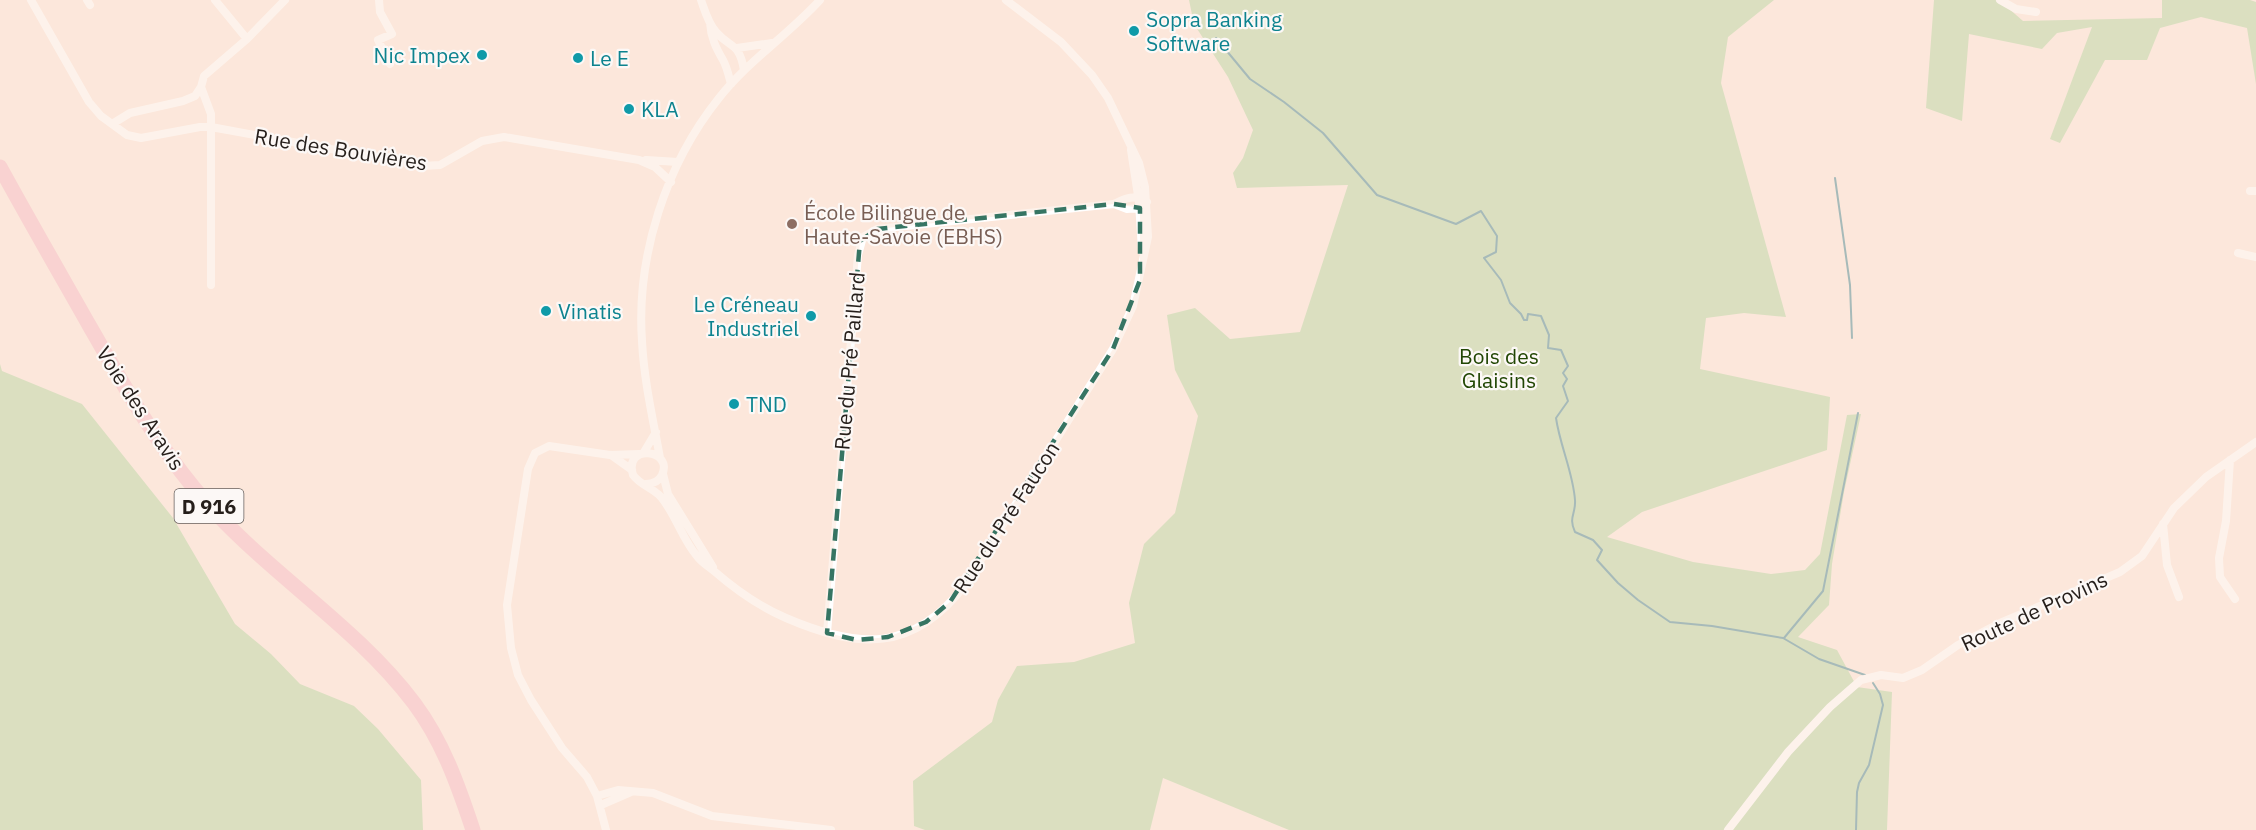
<svg xmlns="http://www.w3.org/2000/svg" width="2256" height="830" viewBox="0 0 2256 830" font-family="'IBM Plex Sans',sans-serif">
	<rect width="100%" height="100%" fill="#fce7db"/>
	<path fill="#b3d5a1" d="M1189 0H1774L1728 37 1721 83 1786 317 1744 313 1706 318 1700 369 1830 397 1827 450 1642 512 1607 537 1693 562 1771 574 1805 570 1820 554 1847 415 1861 414 1844 492 1832 564 1829 605 1798 637 1837 650 1857 687 1892 692 1887 830H1289L1163 778 1150 830H925L914 826 913 781 992 722 998 700 1017 666 1074 662 1135 643 1129 603 1144 544 1175 513 1198 416 1175 370 1167 315 1195 308 1230 339 1300 332 1348 185 1237 188 1233 173 1243 158 1253 130 1228 77 1194 24Z
		M1934 0H1999L2023 21 2162 18V0H2250L2256 2V84L2247 28 2201 17 2160 28 2147 60H2105L2060 143 2050 139 2092 27 2057 33 2042 49 1969 34 1962 121 1926 108Z
		M0 364 2 371 82 404 173 518 235 624 271 654 300 684 354 706 378 729 421 780 423 830H0Z"/>
	<g fill="none" stroke-linecap="round" stroke-linejoin="round">
		<path stroke="#418491" stroke-width="2" d="M1216 38 1250 79 1284 102 1323 133 1377 195 1456 224 1481 211 1497 236 1496 252 1484 258 1501 280 1510 303 1521 314 1524 320H1527L1528 314 1541 316 1549 335 1548 348 1561 350 1568 366 1563 373 1567 379 1563 386 1568 401 1556 418C1560 446 1573 472 1575 500 1576 514 1568 517 1575 532L1593 540 1602 550 1597 560 1618 583 1638 600 1670 622 1712 626 1783 638 1819 659 1865 675
			M1835 178 1850 285 1852 338
			M1784 638 1823 591 1858 413
			M1856 830 1857 792 1859 783 1869 765 1883 705 1880 694 1873 683"/>
		<path stroke="#fff" stroke-width="8" d="M31 0 89 102 101 116 112 124 127 135 141 138 200 127H211L423 166 440 165 482 141 504 137 639 160 655 167 671 182
			M87 0 90 5
			M215 0 247 39
			M379 0 380 12 392 34 378 40 390 64
			M701 0C705 11 708 23 716 32 731 49 739 42 744 70
			M2000 0 2016 9 2036 12
			M710 23C711 38 716 48 723 60 727 67 729 77 731 84
			M737 48 772 43
			M201 87 211 114V285
			M112 124 130 113 183 101 195 96 201 87 204 76 247 39 285 0
			M1131 150 1139 202 1142 251
			M646 160 678 162
			M2250 191H2256
			M2238 253 2256 257
			M644 452 656 432
			M611 455 632 470
			M660 458C653 419 644 381 642 341 636 256 666 164 719 98 748 61 788 35 820 0
			M2230 460 2226 521 2219 558 2220 577 2235 599
			M663 474 668 494 713 567
			M646 484C653 484 659 481 662 475 674 449 623 443 633 475 640 485 653 488 661 497 676 515 682 539 697 556 701 562 708 566 714 571 737 591 758 606 786 618 858 649 913 653 965 585L1113 349 1133 306 1148 237 1145 187 1139 163 1108 98 1092 75 1061 42 1006 0
			M2163 524 2167 565 2179 597
			M827 633 858 255 863 237 877 229 1114 204C1126 198 1134 194 1147 202L1140 208 1127 209 1114 204
			M597 796 618 790 653 793 712 816 831 830
			M601 805 631 792
			M606 830 597 796 587 777 562 748 531 700 518 675 511 648 507 605 528 469 535 453 549 446 610 455 640 454
			M1728 830 1788 752 1830 707 1861 680 1881 675 1903 678 1922 670 1958 645 2000 623 2120 572 2142 556 2174 508 2206 477 2256 442"/>
		<path stroke="#f5b9c5" stroke-width="15" d="M0 167C29 220 59 272 89 325 121 381 153 438 194 488 259 568 352 621 414 703 443 742 458 785 473 830"/>
	</g>
	<path d="M0 0H2256V830H0ZM1114 204 1140 208V280L1113 349 950 602 926 622 888 637 857 640 827 633 860 241 877 229Z" fill="#fce7db" fill-opacity=".55" fill-rule="evenodd"/>
	<path fill="none" stroke="#367563" stroke-width="4.5" stroke-dasharray="12 8" stroke-linejoin="round" d="M1114 204 1140 208V280L1113 349 950 602 926 622 888 637 857 640 827 633 860 241 877 229Z"/>
	<g fill="#0f9aa8" stroke="#fcf8f6" stroke-width="2">
		<circle cx="1134" cy="31" r="6"/>
		<circle cx="482" cy="55" r="6"/>
		<circle cx="578" cy="58" r="6"/>
		<circle cx="629" cy="109" r="6"/>
		<circle cx="546" cy="311" r="6"/>
		<circle cx="811" cy="316" r="6"/>
		<circle cx="734" cy="404" r="6"/>
	</g>
	<circle fill="#8d6e63" stroke="#fcf8f6" stroke-width="2" cx="792" cy="224" r="6"/>
	<g text-anchor="middle" dominant-baseline="central" stroke-width="4.5" stroke-linejoin="round" paint-order="stroke">
		<rect fill="#fcf8f6" stroke="#665f5c" stroke-width="1.5" x="174.5" y="489" width="69" height="34" rx="4.5"/>
		<g font-size="20" font-weight="bold" fill="#251e1a">
			<text x="209" y="506">D 916</text>
		</g>
		<g font-size="21" fill="#0d838f" stroke="#fcf8f6" text-anchor="start">
			<text x="1146" y="19">Sopra Banking<tspan x="1146" dy="24">Software</tspan></text>
			<text x="470" y="55" text-anchor="end">Nic Impex</text>
			<text x="590" y="58">Le E</text>
			<text x="641" y="109">KLA</text>
			<text x="799" y="304" text-anchor="end">Le Créneau<tspan x="799" dy="24">Industriel</tspan></text>
			<text x="558" y="311">Vinatis</text>
			<text x="746" y="404">TND</text>
		</g>
		<g font-size="21" fill="#251e1a" stroke="#fcf8f6">
			<text transform="translate(341 149) rotate(9)">Rue des Bouvières</text>
			<text transform="translate(849 361) rotate(-85)">Rue du Pré Paillard</text>
			<text transform="translate(141 408) rotate(57)">Voie des Aravis</text>
			<text transform="translate(1006 517) rotate(-57)">Rue du Pré Faucon</text>
			<text transform="translate(2034 611) rotate(-25)">Route de Provins</text>
		</g>
		<g font-size="21" fill="#785e54" stroke="#fcf8f6" text-anchor="start">
			<text x="804" y="212">École Bilingue de<tspan x="804" dy="24">Haute-Savoie (EBHS)</tspan></text>
		</g>
		<g font-size="21" fill="#214603" stroke="#fcf8f6">
			<text x="1499" y="356">Bois des<tspan x="1499" dy="24">Glaisins</tspan></text>
		</g>
	</g>
</svg>
